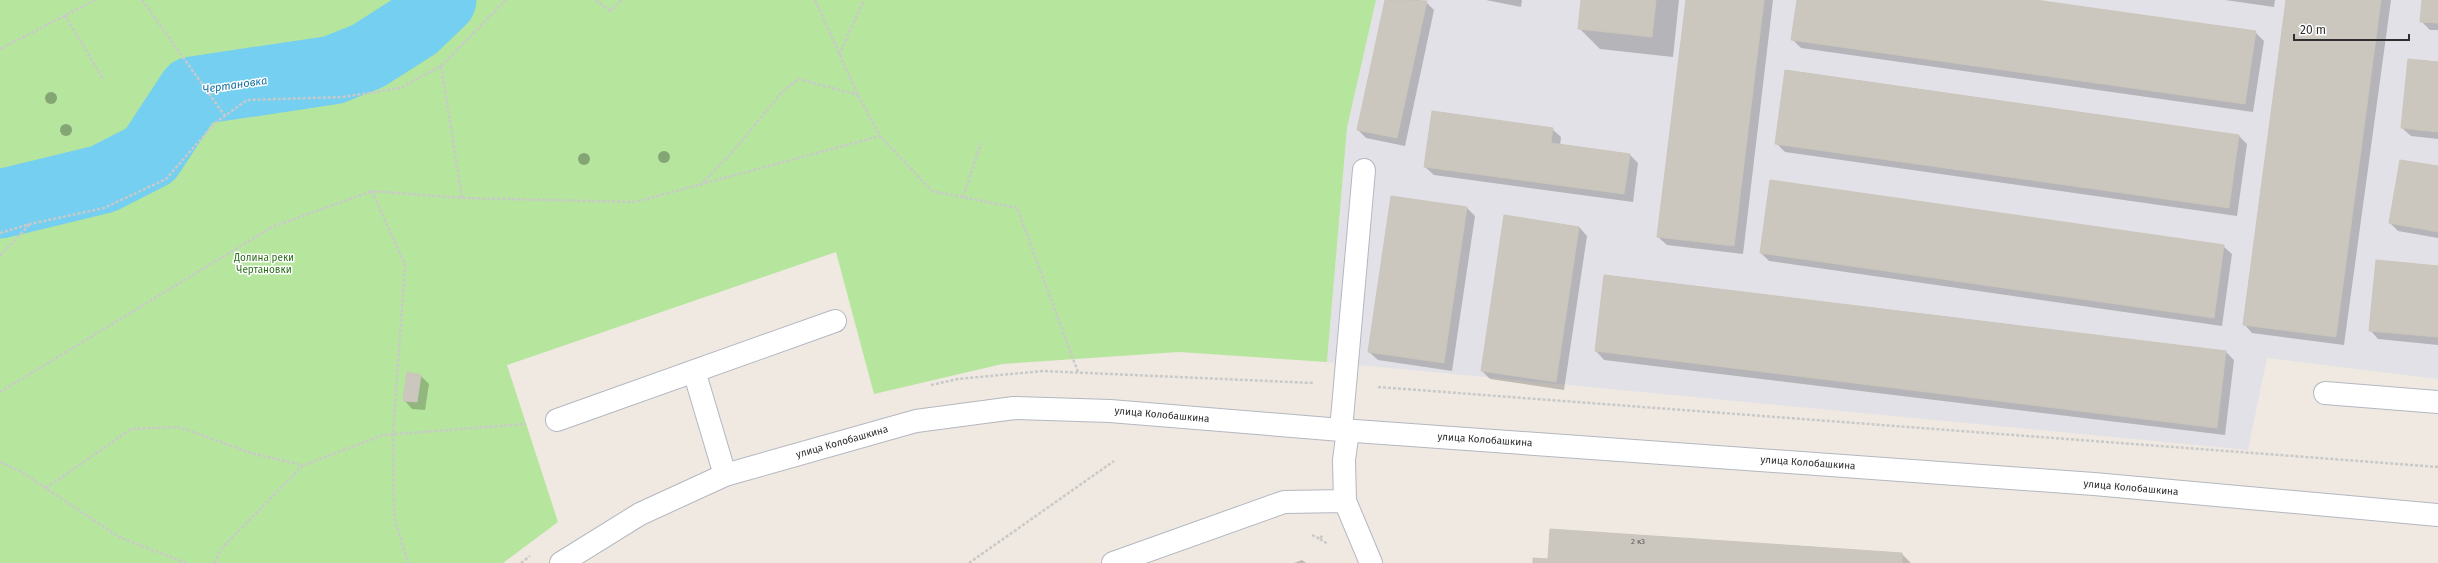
<svg xmlns="http://www.w3.org/2000/svg" width="2438" height="563" viewBox="0 0 2438 563" font-family="'Fira Sans',sans-serif">
	<rect width="100%" height="100%" fill="#efe9e1"/>
	<path fill="#e3e1e8" d="M1376 0H2438V379L2267 358 2248 450 1327 362 1347 128Z"/>
	<path fill="#b6e59e" d="M0 0H1376L1347 128 1327 362 1179 352 1002 364 874 394 836 252 507 365 558 522 503 563H0Z"/>
	<path fill="#0003" d="M1386 0H1418L1426 2 1434 10 1405 146 1366 138 1358 130Z
		M1486 0H1522L1521 7Z
		M1582 0H1679L1673 57 1600 49 1579 28Z
		M1687 0H1773L1743 254 1667 245 1658 237Z
		M1798 0H2028L2255 32 2264 41 2253 112 1801 48 1792 39Z
		M2225 0H2275L2274 7Z
		M2287 0H2391L2344 345 2252 333 2244 324Z
		M2423 0H2438V30H2430L2421 21Z
		M2438 63V139L2411 136 2402 128Z
		M1552 129 1561 137 1560 146 1630 155 1638 163 1633 202 1434 175 1425 167Z
		M2239 136 2247 144 2237 216 1785 152 1776 143Z
		M2438 167V238L2398 231 2390 223Z
		M1467 208 1475 216 1452 371 1378 360 1369 352Z
		M1579 227 1587 236 1564 390 1490 379 1482 371Z
		M2223 246 2232 254 2222 326 1769 261 1761 253Z
		M2438 267V345L2378 339 2370 330Z
		M1596 351 2226 352 2234 360 2225 435 1604 360Z
		M421 376 429 384 425 410 412 409 404 400Z
		M1902 554 1911 563H1535L1549 560Z
		M1302 560 1306 563H1294Z"/>
	<g fill="none" stroke-linecap="round" stroke-linejoin="round">
		<path stroke="#75cff0" stroke-width="69" d="M0 204 103 179 150 155 192 91 333 70 368 56 415 26 442 0"/>
	</g>
	<path fill="#cbc7bf" stroke="#cbc5ba" d="M1385 0 1427 1 1397 138 1357 130Z
		M1581 0H1656L1652 37 1578 29Z
		M1686 0H1764L1734 246 1657 237Z
		M1797 0H2035L2256 31 2245 104 1791 40Z
		M2286 0H2381L2336 337 2243 325Z
		M2422 0H2438V23L2420 22Z
		M2408 59 2438 62V132L2401 128Z
		M1785 70 2239 135 2229 208 1775 144Z
		M1432 111 1553 128 1551 143 1630 154 1624 194 1424 167Z
		M2400 160 2438 166V232L2389 223Z
		M1770 180 2224 245 2214 318 1760 253Z
		M1391 196 1467 207 1444 363 1368 352Z
		M1504 215 1579 227 1556 382 1481 371Z
		M2376 260 2438 266V337L2369 331Z
		M1604 275 2226 351 2217 428 1595 351Z
		M407 372 421 375 417 402 403 401Z
		M1550 529 1902 553V563H1533V558L1548 559Z"/>
	<g fill="none" stroke-linecap="round" stroke-linejoin="round">
		<defs>
			<path id="service" d="M694 371 725 475
				M2325 393 2438 402
				M557 420 835 321
				M1341 430 1364 170
				M1345 501 1371 563
				M1113 563 1284 502 1345 501 1344 460 1348 430"/>
			<path id="minor" d="M561 563 640 514 725 475 916 421 1014 408 1110 411 1341 430 2094 484 2438 515"/>
		</defs>
		<use href="#service" stroke="#b4b7c1" stroke-width="24"/>
		<use href="#minor" stroke="#b4b7c1" stroke-width="24"/>
		<path stroke="#c9c9c9" stroke-width="2.5" stroke-dasharray="3 2" stroke-linecap="butt" d="M142 0 225 116
			M596 0 610 11 622 0
			M815 0 858 95 880 136 932 191 1017 208 1078 372
			M65 15 103 79
			M0 49 95 0
			M839 55 864 0
			M441 66 462 198
			M700 185 729 156 782 92 799 79 858 95
			M372 191 405 265 393 434 394 516 408 563
			M963 197 981 143
			M0 233 30 224 104 208 166 179 215 123 247 100 343 97 400 88 441 66 506 0
			M0 256 30 224
			M931 385 958 379 1043 371 1313 383
			M1378 387 2438 467
			M0 392 272 227 372 191 462 198 635 202 880 136
			M0 462 20 471 119 537 186 563
			M46 488 131 429 179 427 251 453 302 465
			M1312 535 1320 539 1323 534
			M1320 539 1328 544
			M214 563 222 548 302 466 383 435 526 424
			M521 563 530 556
			M969 563 1114 461"/>
		<use href="#service" stroke="#fff" stroke-width="22"/>
		<use href="#minor" stroke="#fff" stroke-width="22"/>
	</g>
	<g fill="#84a574">
		<circle cx="51" cy="98" r="6"/>
		<circle cx="66" cy="130" r="6"/>
		<circle cx="664" cy="157" r="6"/>
		<circle cx="584" cy="159" r="6"/>
	</g>
	<g text-anchor="middle" dominant-baseline="central" stroke-width="3" stroke-linejoin="round" paint-order="stroke">
		<g font-size="8" fill="#555452">
			<text x="1638" y="541">2 к3</text>
		</g>
		<g font-size="10" fill="#2c6e1b" stroke="#fff">
			<text x="264" y="258">Долина реки<tspan x="264" dy="12">Чертановки</tspan></text>
		</g>
		<g font-size="10" fill="#2e2e2e" stroke="#fff">
			<text transform="translate(1162 415) rotate(5)">улица Колобашкина</text>
			<text transform="translate(1485 440) rotate(4)">улица Колобашкина</text>
			<text transform="translate(842 442) rotate(-16)">улица Колобашкина</text>
			<text transform="translate(1808 463) rotate(4)">улица Колобашкина</text>
			<text transform="translate(2131 488) rotate(5)">улица Колобашкина</text>
		</g>
		<g font-size="11" font-style="italic" fill="#0d6fa3" stroke="#fff">
			<text transform="translate(235 85) rotate(-8)">Чертановка</text>
		</g>
	</g>
	<path d="M2294 34v6h115v-6" fill="none" stroke="#2e2e2e" stroke-width="2"/>
	<text x="2300" y="34" font-size="12" fill="#2e2e2e" stroke="#ffffff" stroke-width="3" paint-order="stroke">20 m</text>
</svg>
